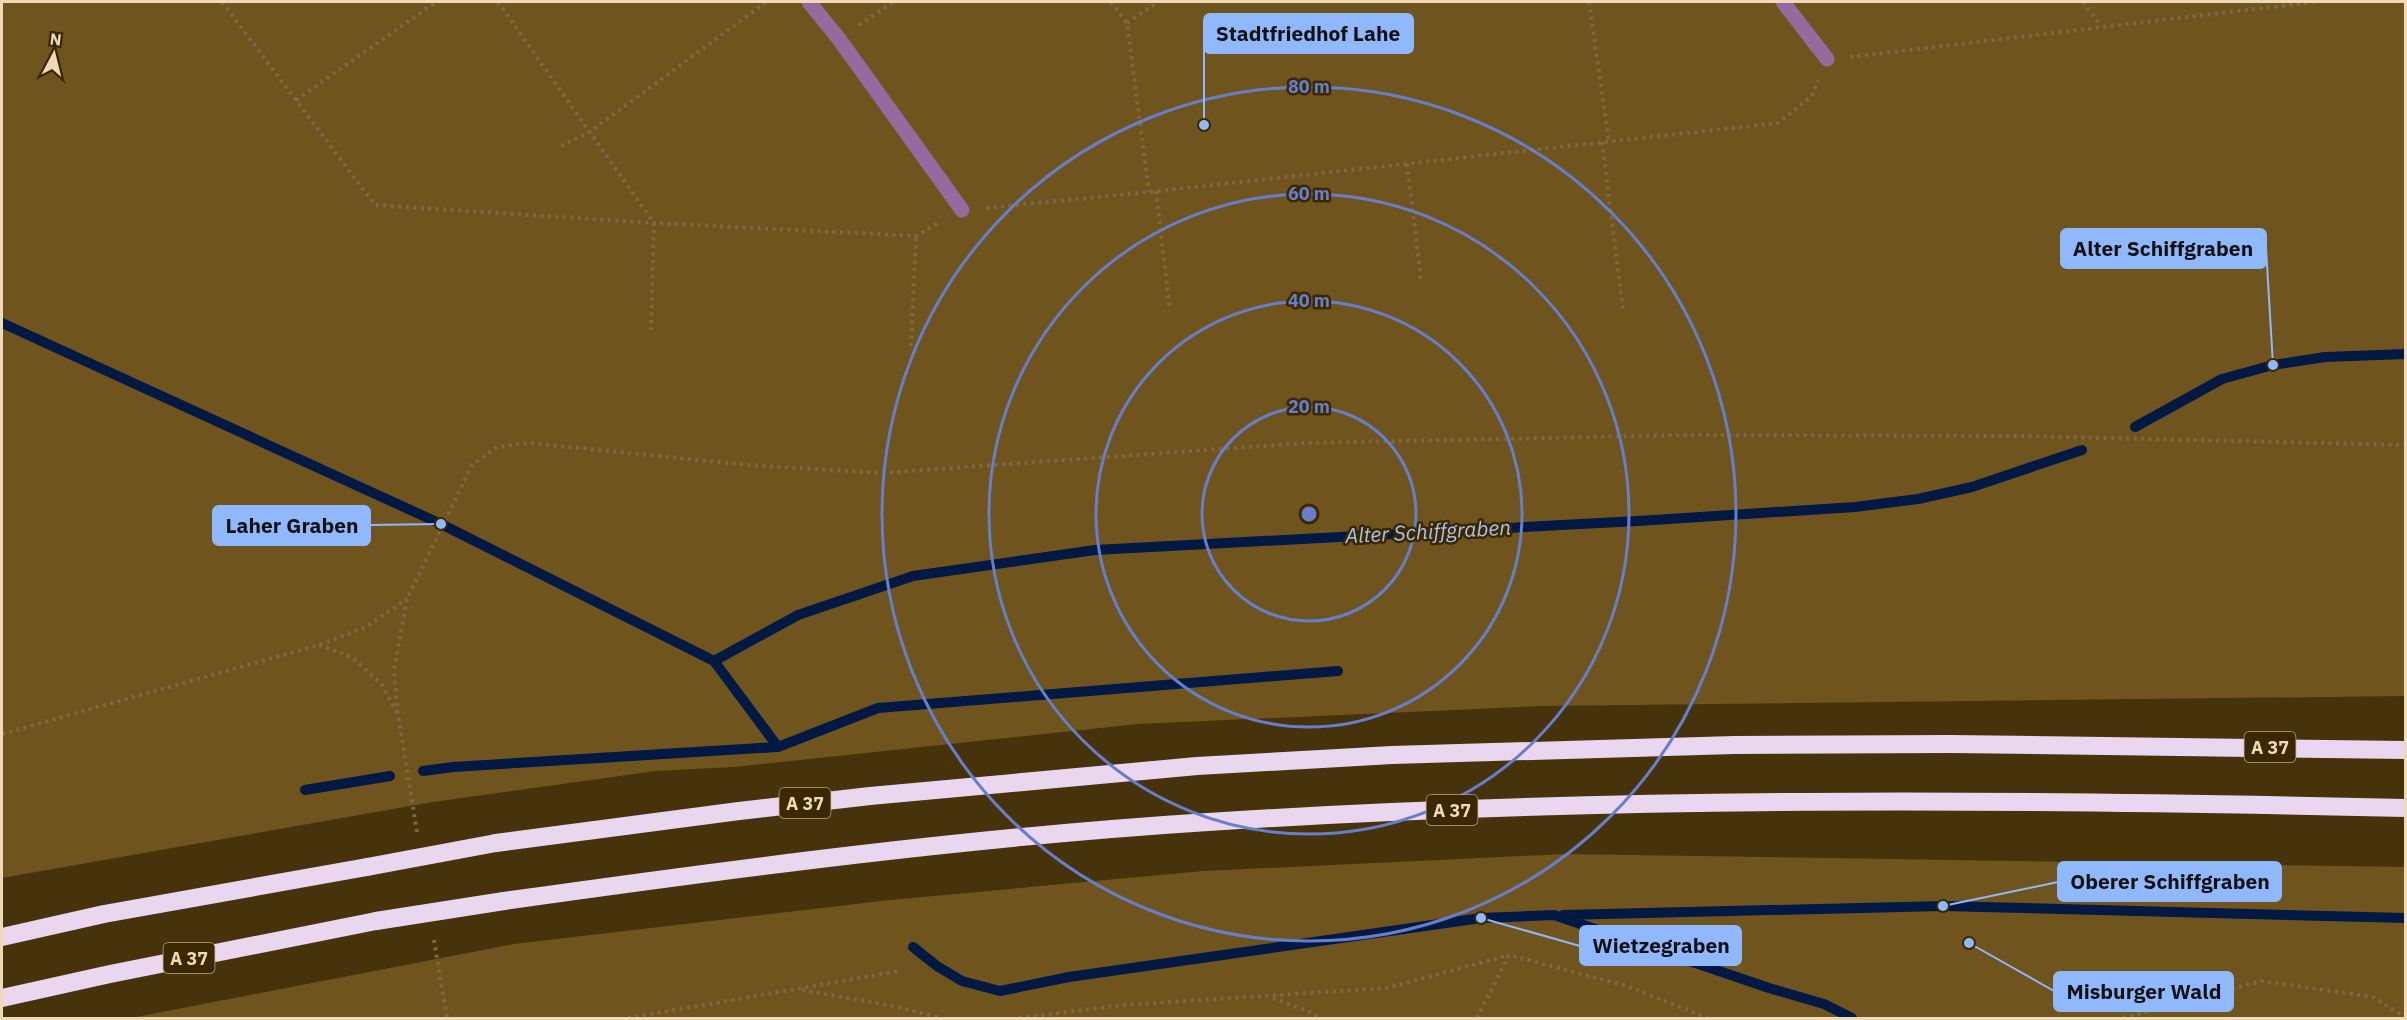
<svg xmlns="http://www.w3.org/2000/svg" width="2407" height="1020" viewBox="0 0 2407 1020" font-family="'IBM Plex Sans',sans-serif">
	<rect width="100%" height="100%" fill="#46320b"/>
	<path fill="#70541e" d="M2 2H2405V696L1543 706 1138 724 734 767 656 771 433 802 2 878Z
		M1564 854 2405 867V1018H131L514 944 890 900 1204 871Z"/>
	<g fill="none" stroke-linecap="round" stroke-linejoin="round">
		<path stroke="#021944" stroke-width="10" d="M2 323 441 524 714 661 778 747
			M2135 427 2222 379 2273 365 2325 357 2406 354
			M714 661 798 615 913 576 1095 550 1638 521 1855 507 1918 499 1972 487 2082 450
			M423 771 453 767 778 747 878 708 1338 671
			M305 790 390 776
			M1563 915 1943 906 2406 918
			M913 947 937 966 962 981 1000 991 1069 977 1481 918 1554 915 1769 988 1824 1004 1852 1018"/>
		<path stroke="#7e6944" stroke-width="4" stroke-dasharray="3 4.5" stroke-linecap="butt" d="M222 2 375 205 654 223 916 236 940 222
			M498 2 654 223 651 330
			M1111 2 1127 23 1149 192
			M1589 2 1609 142
			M2083 2 2101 26
			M1127 23 1158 2
			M859 25 893 2
			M1850 57 2314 2
			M296 100 436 2
			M1602 142 1623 310
			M561 146 591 131 766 2
			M1407 164 1421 280
			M1156 191 1170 311
			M986 208 1149 192 1778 123 1812 96 1818 80
			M911 346 916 236
			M319 645 352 657 382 685 397 713
			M2 734 319 645 366 627 407 599
			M417 832 398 715 394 670 407 599 472 465 497 447 529 443 747 465 881 473 1305 443 1686 435 2022 436 2406 445
			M434 940 447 1018
			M802 990 888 1005 942 1018
			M1273 998 1310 1012 1319 1018
			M628 1018 900 971
			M1019 1018 1124 1005 1387 988 1509 955
			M1477 1018 1509 955 1627 986 1708 1018
			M2123 1018 2261 981 2373 997 2406 1018"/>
		<path stroke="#956a9e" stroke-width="15" d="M809 2 839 39 962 210
			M1783 2 1827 59"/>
		<path stroke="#ebd6ef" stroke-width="18" d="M496 843 739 811 870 796 1197 766 1392 755 1734 745 1951 744 2406 750
			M504 901C738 868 973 837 1208 822 1607 796 2007 799 2406 808
			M2 937 104 914 367 867
			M2 998 110 974 376 921"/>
		<path stroke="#ebd6ef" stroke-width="18" d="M367 867 496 843
			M376 921 504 901"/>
	</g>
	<g fill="none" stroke="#667fcd" stroke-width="3">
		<circle cx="1309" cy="514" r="107"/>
		<circle cx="1309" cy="514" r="213"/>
		<circle cx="1309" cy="514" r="320"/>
		<circle cx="1309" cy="514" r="427"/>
	</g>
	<g text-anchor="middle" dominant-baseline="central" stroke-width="5" stroke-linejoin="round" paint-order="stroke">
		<g fill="#3b2800" stroke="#b9a581" stroke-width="1.5">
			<rect x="2244.5" y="732" width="51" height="30" rx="4.5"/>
			<rect x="779.5" y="788" width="51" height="30" rx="4.5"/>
			<rect x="1426.5" y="795" width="51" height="30" rx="4.5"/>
			<rect x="163.5" y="943" width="51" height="30" rx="4.5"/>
		</g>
		<g font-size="18" font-weight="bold" fill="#efdab8">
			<text x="2270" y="747">A 37</text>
			<text x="805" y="803">A 37</text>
			<text x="1452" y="810">A 37</text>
			<text x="189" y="958">A 37</text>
		</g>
		<g font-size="21" font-style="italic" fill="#a8c3f0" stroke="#3b2800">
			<text transform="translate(1428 531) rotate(-3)">Alter Schiffgraben</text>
		</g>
	</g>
	<circle cx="1309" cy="514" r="9" fill="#667fcd" stroke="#3b2800" stroke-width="3"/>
	<g font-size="18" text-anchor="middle" font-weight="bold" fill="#667fcd" stroke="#3b2800" stroke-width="5" stroke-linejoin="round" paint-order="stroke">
		<text x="1309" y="93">80 m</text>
		<text x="1309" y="200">60 m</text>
		<text x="1309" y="307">40 m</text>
		<text x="1309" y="413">20 m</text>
	</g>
	<path fill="none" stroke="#8fb8fd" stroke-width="2" d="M1204 125L1204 33M2273 365L2266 248M441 524L370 525M1943 906L2058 882M1481 918L1580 946M1969 943L2054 991"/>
	<g fill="#8fb8fd" stroke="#3b2800" stroke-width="2">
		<circle cx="1204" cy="125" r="6"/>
		<circle cx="2273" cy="365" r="6"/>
		<circle cx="441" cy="524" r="6"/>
		<circle cx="1943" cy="906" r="6"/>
		<circle cx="1481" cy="918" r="6"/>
		<circle cx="1969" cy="943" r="6"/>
	</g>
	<g fill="#8fb8fd" stroke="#8fb8fd" stroke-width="2">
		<rect x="1204" y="14" width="209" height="39" rx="6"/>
		<rect x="2061" y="229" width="205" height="39" rx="6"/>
		<rect x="213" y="506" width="157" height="39" rx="6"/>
		<rect x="2058" y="862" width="223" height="39" rx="6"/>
		<rect x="1580" y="926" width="161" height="39" rx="6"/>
		<rect x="2054" y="972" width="179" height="39" rx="6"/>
	</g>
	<g font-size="21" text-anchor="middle" font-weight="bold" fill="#111">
		<text x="1308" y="41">Stadtfriedhof Lahe</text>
		<text x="2163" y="256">Alter Schiffgraben</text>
		<text x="292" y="533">Laher Graben</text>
		<text x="2170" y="889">Oberer Schiffgraben</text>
		<text x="1661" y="953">Wietzegraben</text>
		<text x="2144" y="999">Misburger Wald</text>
	</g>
	<rect width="2407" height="1020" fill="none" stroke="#efdab8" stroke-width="6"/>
	<g transform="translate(54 54) rotate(7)" stroke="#3b2800" stroke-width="4.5" paint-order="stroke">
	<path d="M0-4.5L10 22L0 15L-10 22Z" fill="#efdab8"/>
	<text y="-9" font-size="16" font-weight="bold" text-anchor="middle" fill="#efdab8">N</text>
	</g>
</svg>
